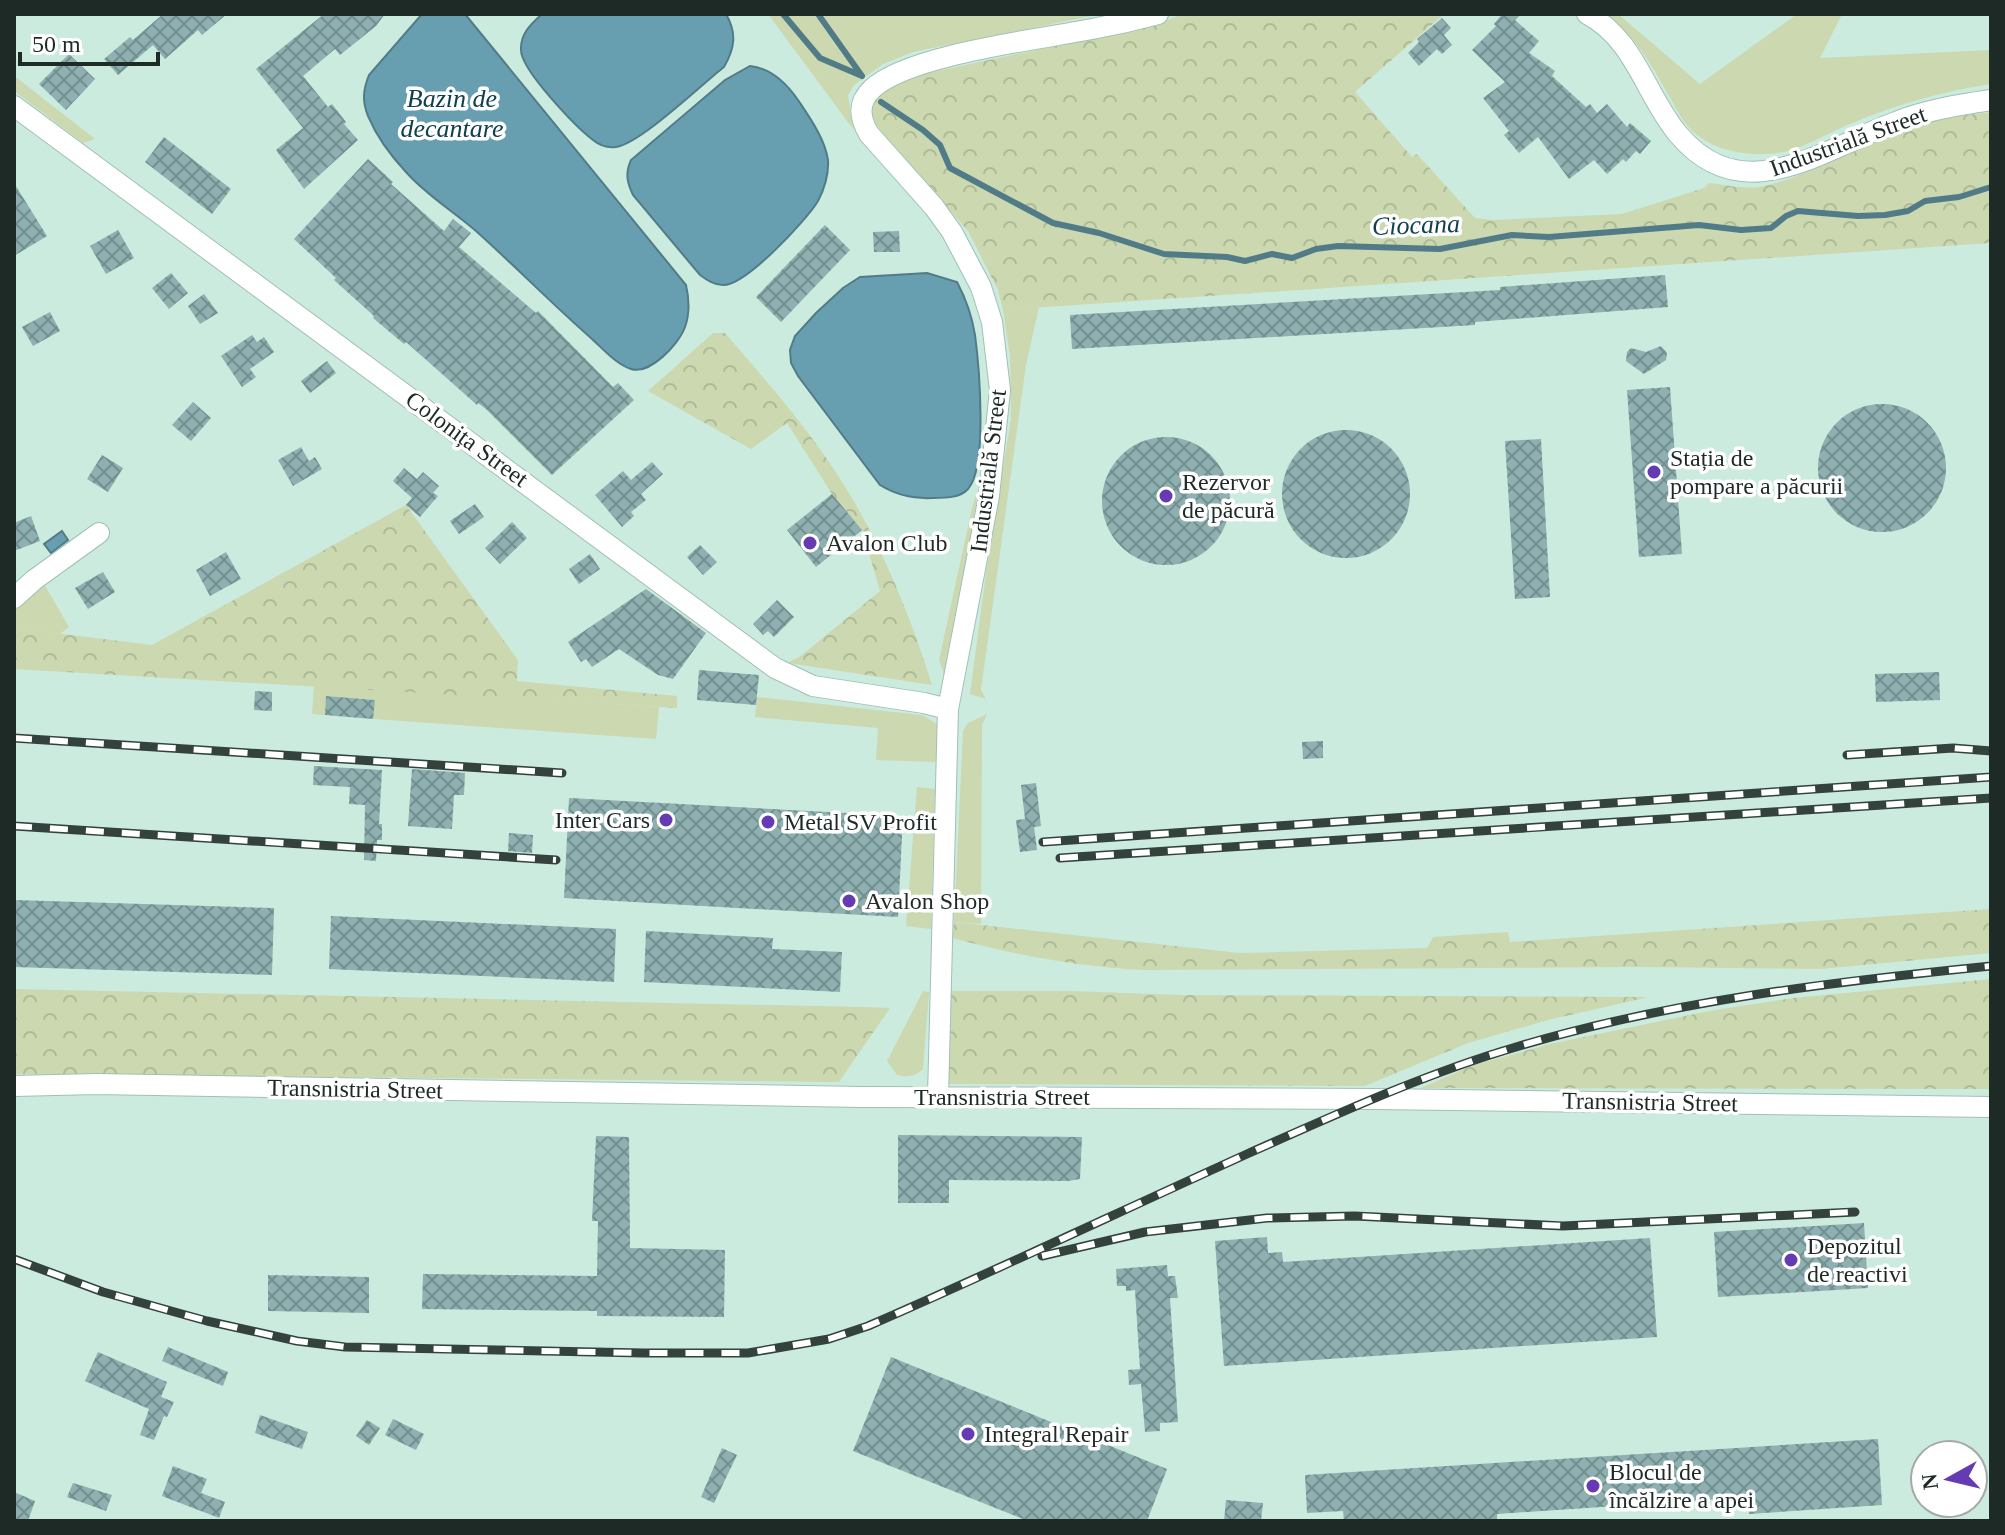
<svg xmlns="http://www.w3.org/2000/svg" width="2005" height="1535" viewBox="0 0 2005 1535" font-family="Georgia,serif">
	<defs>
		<pattern id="forest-crowns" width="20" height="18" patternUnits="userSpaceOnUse" patternTransform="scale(2)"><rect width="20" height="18" fill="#ccd8b0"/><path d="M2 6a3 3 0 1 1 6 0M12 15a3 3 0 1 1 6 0" fill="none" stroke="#afba97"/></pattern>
		<pattern id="building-cross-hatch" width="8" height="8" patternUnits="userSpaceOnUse" patternTransform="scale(2)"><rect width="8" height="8" fill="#8eb0b0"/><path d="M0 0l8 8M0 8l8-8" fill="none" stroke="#738f8f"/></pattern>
	</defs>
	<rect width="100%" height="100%" fill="#cbebdf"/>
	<path fill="#ccd8b0" d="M768 14H1101L913 52 883 64 854 85 848 95 853 129Z
		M1603 14H1618L1700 84 1797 14H1842L1820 58 1991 50V84C1943 91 1895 105 1850 124 1830 132 1809 145 1788 151 1760 157 1724 155 1700 137 1684 126 1677 110 1668 94 1650 63 1634 33 1603 14Z
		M14 75 17 78 95 139 83 143 14 91Z
		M1039 307 1026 365 981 690 986 699 970 694 986 573 1011 419 1010 356 1003 310Z
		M979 486 946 680 939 660 972 508Z
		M43 582 69 627 60 634 14 628V606Z
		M314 685 659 707 656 739 373 719 374 700 327 696 325 715 312 714Z
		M757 697 922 715 940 726 938 762 876 760 878 728 755 717Z
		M987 714 982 725 981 924 954 922 963 731 968 723Z
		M917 787 935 789 931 929 906 926Z
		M923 991 929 992 923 1069C915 1076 908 1078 897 1075L887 1061Z"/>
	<path fill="url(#forest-crowns)" d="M1182 14H1444L1355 92 1412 157 1417 154 1475 218 1492 220 1622 214 1704 188 1709 183C1726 185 1746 190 1764 186 1815 174 1858 146 1906 128 1933 118 1963 116 1991 112V243L1003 310 998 290 968 231 876 125 872 113 873 102 890 87 928 73 1158 24Z
		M713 333H725C770 385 817 438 852 498 885 554 913 623 932 685L788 663 802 655 880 591 862 530 832 494 787 423 751 449 648 391Z
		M406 505 518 660 517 681 677 696V708L14 669V628L152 645Z
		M1991 909V953L1821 969 1641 967 1144 970C1078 967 1016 955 952 938L954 922 1240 953 1427 948 1433 937 1508 932 1510 942Z
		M1991 979V1089L1421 1088 1471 1066 1550 1044 1709 1011 1793 998Z
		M14 989 863 1007 890 1008 839 1082 14 1074Z
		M949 991H1069L1183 995 1649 997 1548 1020 1468 1043 1365 1086 946 1084Z"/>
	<path fill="#679fb0" stroke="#517c87" stroke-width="2" d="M422 14H465L686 285C689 298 690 313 685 327 679 344 650 375 631 369 616 364 603 349 592 339 552 304 515 266 476 231 453 211 425 194 406 172 391 156 376 135 368 116 362 101 363 90 369 75Z
		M542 14H726C737 33 735 48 724 67 701 85 641 143 616 147 608 148 599 145 593 140 576 127 521 70 521 50 520 34 531 24 542 14Z
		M750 66C771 68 787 84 798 100 810 118 825 139 828 160 829 174 824 190 818 201 806 221 745 286 723 285 714 285 707 280 700 275L633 195C627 182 625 174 631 160L725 80Z
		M927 273 957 282C966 299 972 316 975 335 979 365 988 467 968 489 960 498 945 498 933 498 914 499 896 495 880 485L798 376 791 363 790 350 795 336 816 313 843 288 860 277Z
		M62 531 68 540 51 553 44 544Z"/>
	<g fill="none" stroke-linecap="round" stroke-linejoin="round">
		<path stroke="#517c87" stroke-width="6" d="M783 14 820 58 862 76
			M818 14 862 76
			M881 102 923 130 940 145 950 168 1053 223 1099 233 1164 254 1227 257 1245 261 1272 254 1292 258 1316 249 1338 246 1440 249 1512 235 1549 237 1699 225 1741 230 1771 228 1786 216 1798 211 1858 216 1885 215 1908 211 1925 201 1959 197 1991 187"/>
	</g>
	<path fill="url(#building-cross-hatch)" d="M163 14H227L202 35 198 30 165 59 153 45 118 75 104 59 130 37 133 40Z
		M324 14H385L376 26 340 55 335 49 303 76 328 107 332 104 346 122 344 124 358 140 304 189 276 150 303 128 256 69Z
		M1502 14H1521L1515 20 1539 41 1529 53 1555 71 1552 76 1586 107 1590 104 1597 113 1607 104 1627 127 1630 123 1651 141 1640 154 1636 151 1626 162 1623 159 1607 174 1594 160 1569 179 1538 137 1519 153 1504 135 1509 131 1483 98 1505 82 1472 50 1496 26 1494 24Z
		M1442 18 1451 28 1444 35 1452 45 1442 54 1437 49 1419 66 1408 53 1419 42 1417 39Z
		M69 54 95 79 66 110 39 84Z
		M164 137 231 189 212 214 145 162Z
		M368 159 393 182 391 184 444 231 453 219 471 233 459 247 536 313 538 311 613 387 618 383 634 400 552 475 486 409 478 403 477 405 406 342 404 344 373 318 374 316 334 280 336 278 294 239Z
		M14 183 47 236 14 256Z
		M825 225 850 250 781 322 756 297Z
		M118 230 134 258 106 274 90 246Z
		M899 231 900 252H874L873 232Z
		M171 273 188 293 169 309 152 288Z
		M1665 275 1668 307 1475 322V325L1072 349 1070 315 1500 290V287Z
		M204 294 218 313 200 324 188 306Z
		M50 312 60 331 33 346 22 327Z
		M252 335 257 342 264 337 274 352 250 369 256 377 242 387 221 356Z
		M1661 346 1667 353 1666 360 1644 374 1626 361 1627 352 1631 348 1646 352Z
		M327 361 336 373 310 393 301 381Z
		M1670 387 1682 554 1639 557 1627 390Z
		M193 402 211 418 191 441 172 425Z
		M1818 468a64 64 0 1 1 128 0a64 64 0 1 1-128 0Z
		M1282 494a64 64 0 1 1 128 0a64 64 0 1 1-128 0Z
		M1102 501a64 64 0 1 1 128 0a64 64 0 1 1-128 0Z
		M1541 439 1550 597 1515 599 1505 441Z
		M301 447 309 461 315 457 322 469 293 486 278 460Z
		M102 455 123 468 108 492 87 479Z
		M652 462 663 474 641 494 646 500 631 512 634 516 622 527 595 495 623 471 631 480Z
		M404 468 417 479 423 472 439 486 433 493 438 496 420 517 406 505 412 498 393 481Z
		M832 494 862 530 816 567 787 530Z
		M475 504 484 517 459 534 450 521Z
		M31 516 40 541 14 551V523Z
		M512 522 527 538 500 564 485 548Z
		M700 545 717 562 703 575 687 557Z
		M226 552 241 579 210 596 196 570Z
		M590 554 600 569 579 584 569 569Z
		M103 572 115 592 88 609 75 588Z
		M646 589 706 633 673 679 658 675 619 649 592 667 586 659 581 662 568 642Z
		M777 600 794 617 774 637 768 631 763 635 753 624Z
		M699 670 759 675 756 705 697 700Z
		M1939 672 1940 700 1876 702 1875 674Z
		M255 691 272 692V711L254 710Z
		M326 696 375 700 373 719 325 715Z
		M1323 741V758L1303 759 1302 742Z
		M314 766 382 770 379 824H382V840H377L376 861 364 860 365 805 349 804 350 787 313 785Z
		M412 769 465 773 464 795H454L452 829 408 826Z
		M1036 783 1041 826 1034 827 1037 850 1020 852 1016 820 1025 819 1021 785Z
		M569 798 903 816 898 917 564 898Z
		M509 833 533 835 532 853 508 851Z
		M14 900 274 908 272 975 14 967Z
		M331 916 616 929 614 982 329 969Z
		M646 931 773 938 772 949 842 952 840 992 644 982Z
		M898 1135 1082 1137 1080 1179 1068 1181 949 1180V1203H898Z
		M596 1136 629 1137 630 1248 725 1250 724 1317 597 1316V1311L422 1309 423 1274 597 1276 598 1221H592Z
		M1864 1223 1868 1288 1718 1297 1714 1232Z
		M1267 1237 1268 1253 1282 1252 1283 1262 1650 1238 1657 1337 1224 1366 1215 1241Z
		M1167 1265 1168 1276H1175L1178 1298H1170L1178 1422 1160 1423V1431L1145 1432 1141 1384 1129 1385 1128 1370 1140 1369 1135 1290 1126 1291V1286H1117L1116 1269Z
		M268 1275 369 1277V1313L268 1311Z
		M168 1347 228 1372 223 1386 162 1361Z
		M98 1352 167 1382 161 1397 174 1402 167 1417 164 1416 154 1440 140 1435 149 1409 85 1381Z
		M891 1357 1167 1469 1147 1521H1028L853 1451Z
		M260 1415 308 1432 302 1449 255 1433Z
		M393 1419 424 1434 416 1450 385 1435Z
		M367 1420 380 1428 369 1445 356 1436Z
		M1878 1439 1882 1505 1749 1514 1748 1497 1497 1514V1521H1344L1343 1511 1307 1513 1305 1475Z
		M722 1448 737 1455 714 1503 701 1497Z
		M173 1466 207 1479 201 1493 225 1502 219 1518 162 1496Z
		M73 1483 112 1495 106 1511 67 1497Z
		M14 1492 35 1501 28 1521H14Z
		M1226 1500 1263 1503 1261 1521H1224Z"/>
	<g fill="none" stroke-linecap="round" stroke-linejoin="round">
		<defs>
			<path id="minor" d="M1587 14C1635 39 1646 96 1678 134 1743 212 1823 149 1896 122 1926 110 1958 105 1991 100
				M14 106 775 668 813 686 924 703 948 709
				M14 598 34 580 99 533
				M14 1086 96 1084 862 1097 1375 1099 1991 1107
				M938 1097 948 709 989 496 1000 390 992 322 981 287 952 232 934 207 869 134C860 119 857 103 872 89 907 55 1041 39 1092 29 1114 25 1136 20 1158 14"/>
		</defs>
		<use href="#minor" stroke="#a1c0b5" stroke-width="22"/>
		<use href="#minor" stroke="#fff" stroke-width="20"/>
		<defs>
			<path id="rail" d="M14 738 562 773
				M1847 755 1953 748 1991 751
				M14 826 556 860
				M1043 842 1991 777
				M1060 858 1991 798
				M1042 1256 1145 1232 1267 1218 1355 1216 1563 1226 1855 1212
				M14 1259 103 1292 207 1321 297 1341 345 1347 644 1353H748L829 1339 868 1326C995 1271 1121 1211 1247 1154 1335 1115 1424 1074 1516 1047 1670 1001 1831 982 1991 966"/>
		</defs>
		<use href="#rail" stroke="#34423d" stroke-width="9"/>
		<use href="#rail" stroke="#fff" stroke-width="6" stroke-dasharray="18" stroke-linecap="butt"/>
	</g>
	<g fill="#643bb3" stroke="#fff" stroke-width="3">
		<circle cx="1654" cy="472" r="8"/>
		<circle cx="1166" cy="496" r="8"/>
		<circle cx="810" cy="543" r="8"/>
		<circle cx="666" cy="820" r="8"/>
		<circle cx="768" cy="822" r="8"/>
		<circle cx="849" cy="901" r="8"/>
		<circle cx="1791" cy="1260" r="8"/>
		<circle cx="968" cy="1434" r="8"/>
		<circle cx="1593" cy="1486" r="8"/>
	</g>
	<g text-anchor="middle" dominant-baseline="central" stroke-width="7" stroke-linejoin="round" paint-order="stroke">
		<g font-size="24" fill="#1e2a26" stroke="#fff">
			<text transform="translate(1848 141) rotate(-20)">Industrială Street</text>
			<text transform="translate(467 439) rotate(36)">Colonița Street</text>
			<text transform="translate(988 471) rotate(-83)">Industrială Street</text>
			<text transform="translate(355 1089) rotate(1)">Transnistria Street</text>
			<text x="1002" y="1097">Transnistria Street</text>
			<text transform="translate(1650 1102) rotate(1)">Transnistria Street</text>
		</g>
		<g font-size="24" fill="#1e2a26" stroke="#fff" text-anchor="start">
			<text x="1670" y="458">Stația de<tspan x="1670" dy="28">pompare a păcurii</tspan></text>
			<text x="1182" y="482">Rezervor<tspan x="1182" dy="28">de păcură</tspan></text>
			<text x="826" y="543">Avalon Club</text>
			<text x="650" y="820" text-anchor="end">Inter Cars</text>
			<text x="784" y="822">Metal SV Profit</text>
			<text x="865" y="901">Avalon Shop</text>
			<text x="1807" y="1246">Depozitul<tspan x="1807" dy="28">de reaсtivi</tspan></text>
			<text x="984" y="1434">Integral Repair</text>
			<text x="1609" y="1472">Blocul de<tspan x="1609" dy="28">încălzire a apei</tspan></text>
		</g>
		<g font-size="26" font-style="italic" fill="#0e404e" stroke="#fff">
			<text x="452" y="98">Bazin de<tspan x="452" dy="30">decantare</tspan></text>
			<text transform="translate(1416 225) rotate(-2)">Ciocana</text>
		</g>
	</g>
	<rect width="2005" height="1535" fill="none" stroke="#1e2a26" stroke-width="32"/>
	<g transform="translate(1949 1479) rotate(262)"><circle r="38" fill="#ffffff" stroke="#a5aaa8" stroke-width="2"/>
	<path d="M0-6L14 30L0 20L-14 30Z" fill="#643bb3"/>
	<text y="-12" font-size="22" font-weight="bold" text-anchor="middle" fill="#1e2a26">N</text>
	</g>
	<path d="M20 52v12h138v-12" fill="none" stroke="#1e2a26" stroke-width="4"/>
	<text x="32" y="52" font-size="24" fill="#1e2a26" stroke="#ffffff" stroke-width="6" paint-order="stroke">50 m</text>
</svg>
